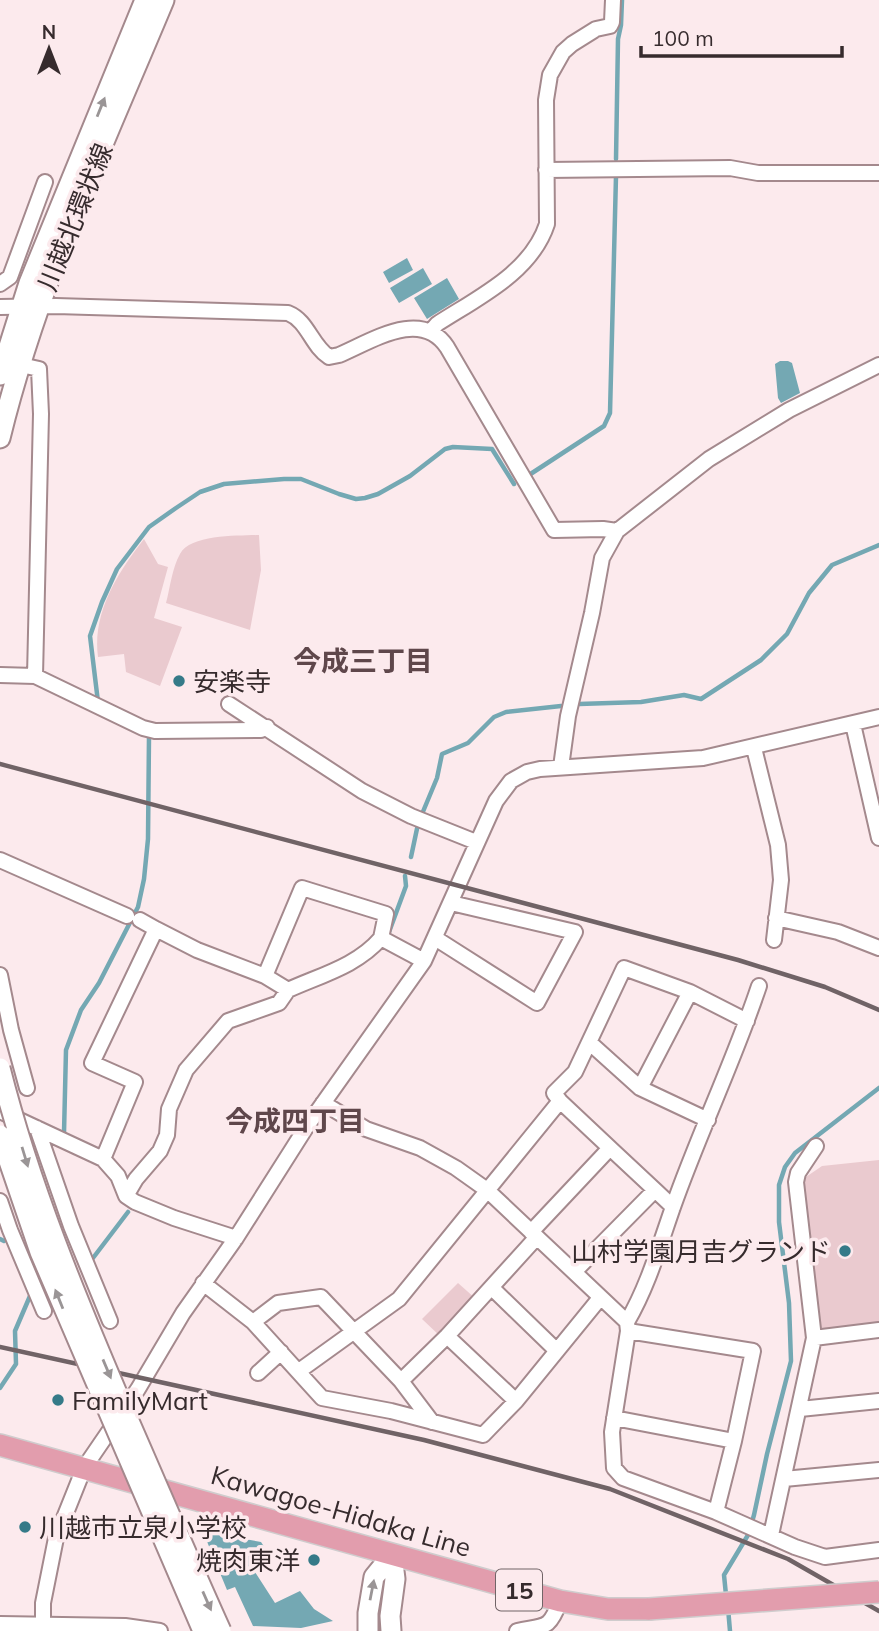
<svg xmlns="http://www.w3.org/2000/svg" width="879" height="1631" viewBox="0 0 879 1631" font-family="Mulish,'Noto Sans JP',sans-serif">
	<rect width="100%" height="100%" fill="#fceaed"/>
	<path fill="#eacacf" d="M259 535 261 570 250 630 166 603C170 588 172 568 180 554 191 534 239 536 259 535Z
		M144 539 158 564 168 567 154 618 182 627 160 686 126 672 124 654 98 657C92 613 118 572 144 539Z
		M879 1160V1324L820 1330 803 1179 822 1166Z
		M458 1283 476 1299 441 1337 422 1319Z"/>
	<path fill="#74a8b3" d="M407 258 413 270 389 283 383 272Z
		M423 268 432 284 399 303 390 288Z
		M447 278 459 299 427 319 414 298Z
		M780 361H788L792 363 800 393 781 403 778 398 775 364Z
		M201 1527 233 1537 261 1542 273 1560 255 1572 275 1603 300 1591 314 1609 333 1621 301 1628 253 1626 235 1587 227 1590Z"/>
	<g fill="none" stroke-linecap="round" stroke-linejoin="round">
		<path stroke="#74a8b3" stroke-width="4.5" d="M616 159 618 39 621 25 622 0
			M529 475 604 426 610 413 616 176
			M98 702 90 636 102 602 117 569 149 527 176 508 200 492 224 484 284 479H301L339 494 356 499 365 498 378 494 410 476 445 449 453 447 492 449 514 484
			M579 704 641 702 684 695 701 699 761 660 787 634 809 593 832 565 879 545
			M422 814 437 778 442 754 468 743 494 717 506 712 561 706
			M411 857 418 824
			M389 932 406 886 405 876
			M64 1133 66 1050 81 1010 99 983 138 907 144 879 148 839 149 736
			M0 1239 4 1241
			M93 1258 128 1212
			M0 1388 16 1364 15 1331 30 1296
			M726 1595 724 1575 748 1535 754 1515 767 1454 791 1361 789 1303 779 1222V1185L785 1167 795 1153 879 1088
			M728 1608 730 1631"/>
		<defs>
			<path id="minor" d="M546 170 730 168 758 173H879
				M0 284 10 277 45 182
				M0 307 56 306 288 313C308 321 311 345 329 357L339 355C372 341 421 308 447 347L554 530 603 529 617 531
				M431 331 437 324C477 298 531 273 547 224L546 100 550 75 563 52 572 44 596 29 610 26 612 22 613 0
				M21 365 39 369 41 414 35 676
				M0 675 35 676 143 728 155 731 261 730 267 727
				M229 704 362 791 411 816 476 842
				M853 724 879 838
				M754 748 778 845 781 880 774 940
				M561 767 568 716 592 613 602 558 617 531 709 459 789 410 879 365
				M0 860 127 916
				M776 918 838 932 879 948
				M140 920 156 929
				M435 938 537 1003 575 932 451 903
				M0 975 11 1030 27 1088
				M265 976 302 888 386 914 381 938
				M590 1043 640 1088 708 1120
				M640 1088 690 992
				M323 1103 366 1129 420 1148 456 1168 487 1190 627 1322 628 1331 612 1432 614 1468 623 1478 716 1512 795 1547 825 1557 879 1550
				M0 1111 103 1159 118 1176 126 1196 135 1202 174 1218 236 1238
				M37 1128 71 1226 110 1321
				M610 1148 655 1190
				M103 1159 135 1082 92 1063 156 929 197 950 265 976 288 990C321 975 357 966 381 938L424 961
				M126 1196 136 1179 160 1151 167 1135 169 1109 186 1070 228 1021 279 1003 288 990
				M0 1201 10 1230 44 1311
				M531 1232 610 1148 560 1101
				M574 1272 655 1190 673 1207
				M203 1283 253 1322 322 1398 391 1411 483 1435 516 1401 600 1298
				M492 1288 557 1351
				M253 1322 278 1303 321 1297 401 1381 432 1422
				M627 1322C648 1286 659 1247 673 1207 699 1133 734 1061 759 986
				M628 1331 753 1351 734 1441 716 1512
				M447 1336 516 1401
				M814 1338 796 1182 798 1173 816 1146
				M299 1371 399 1299 560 1101 554 1093 575 1072 624 968 690 992 747 1021
				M258 1373 281 1352
				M401 1381 447 1336 536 1238
				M800 1409 879 1401
				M614 1418 734 1441
				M784 1479 879 1470
				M771 1535 814 1338 879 1330
				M0 1624 125 1626 160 1631
				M43 1624V1603L56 1538 84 1468 138 1389 183 1313 236 1238 307 1126 424 961 496 801 511 781 527 772 540 769 703 758 879 717
				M517 1631C546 1625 549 1630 560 1601"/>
			<path id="secondary" d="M0 375 29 283 145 0
				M0 438C37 286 104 144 164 0
				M368 1631V1613L374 1577 392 1555
				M391 1631 390 1616 395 1579 392 1555"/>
			<path id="primary" d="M0 1445 560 1601 608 1609H649"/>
		</defs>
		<use href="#minor" stroke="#a4898d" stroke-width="18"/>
		<use href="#secondary" stroke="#a4898d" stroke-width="23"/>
		<use href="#primary" stroke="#cfcccd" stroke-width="24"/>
		<use href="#minor" stroke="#fff" stroke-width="14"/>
		<use href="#secondary" stroke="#fff" stroke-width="19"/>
		<use href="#primary" stroke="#e29dad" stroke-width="21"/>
		<path stroke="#706366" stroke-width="4.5" d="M0 764 738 960 825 987 879 1010
			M0 1347 424 1440 610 1489 788 1559 879 1611"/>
		<defs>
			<path id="secondary-bridge" d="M0 1068C30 1187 77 1300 125 1412 157 1485 188 1558 221 1631
				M0 1135 40 1252 203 1631"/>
			<path id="primary-bridge" d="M649 1609 879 1592"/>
		</defs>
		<use href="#secondary-bridge" stroke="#a4898d" stroke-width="23" stroke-linecap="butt"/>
		<use href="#primary-bridge" stroke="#cfcccd" stroke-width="24" stroke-linecap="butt"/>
		<use href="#secondary-bridge" stroke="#fff" stroke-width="19"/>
		<use href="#primary-bridge" stroke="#e29dad" stroke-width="21"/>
	</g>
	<defs><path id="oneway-solid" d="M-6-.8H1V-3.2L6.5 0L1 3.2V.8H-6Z" transform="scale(1.75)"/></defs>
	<g fill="#9a9596">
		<use href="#oneway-solid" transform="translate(101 107) rotate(-68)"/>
		<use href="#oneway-solid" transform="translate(25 1157) rotate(73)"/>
		<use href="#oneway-solid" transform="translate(59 1299) rotate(-112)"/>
		<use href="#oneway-solid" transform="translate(107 1369) rotate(67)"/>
		<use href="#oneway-solid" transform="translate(372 1590) rotate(-79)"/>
		<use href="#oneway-solid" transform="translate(207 1601) rotate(66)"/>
	</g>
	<g fill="#357a88" stroke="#fceaed" stroke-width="2.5">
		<circle cx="179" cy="681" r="7"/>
		<circle cx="845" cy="1251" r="7"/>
		<circle cx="58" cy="1400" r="7"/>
		<circle cx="25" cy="1527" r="7"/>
		<circle cx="314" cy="1560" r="7"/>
	</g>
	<g text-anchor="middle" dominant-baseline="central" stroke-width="7" stroke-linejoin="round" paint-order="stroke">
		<rect fill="#fceaed" stroke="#716467" stroke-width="2" x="496" y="1569.5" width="46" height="41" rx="5"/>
		<g font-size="24" font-weight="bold" fill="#362b2d">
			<text x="519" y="1590">15</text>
		</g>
		<g font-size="26" fill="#362b2d" stroke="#fceaed">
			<text transform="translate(75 217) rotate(-68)">川越北環状線</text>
			<text transform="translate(341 1511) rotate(16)">Kawagoe-Hidaka Line</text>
		</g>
		<g font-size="26" fill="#362b2d" stroke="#fceaed" text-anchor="start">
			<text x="193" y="681">安楽寺</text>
			<text x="831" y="1251" text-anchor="end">山村学園月吉グランド</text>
			<text x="72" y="1400">FamilyMart</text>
			<text x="39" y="1527">川越市立泉小学校</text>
			<text x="300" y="1560" text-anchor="end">焼肉東洋</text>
		</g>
		<g font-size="28" font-weight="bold" fill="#5f474b" stroke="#fceaed">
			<text x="363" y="660">今成三丁目</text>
			<text x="295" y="1120">今成四丁目</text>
		</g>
	</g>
	<g transform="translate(49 49)" stroke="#fceaed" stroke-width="5" paint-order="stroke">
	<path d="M0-5L12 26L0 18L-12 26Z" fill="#362b2d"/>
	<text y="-10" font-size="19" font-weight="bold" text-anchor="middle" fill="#362b2d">N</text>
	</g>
	<path d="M641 46v10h201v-10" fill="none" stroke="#362b2d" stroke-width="3.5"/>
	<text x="652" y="46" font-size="21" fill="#362b2d" stroke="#fceaed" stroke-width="5" paint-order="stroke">100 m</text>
</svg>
